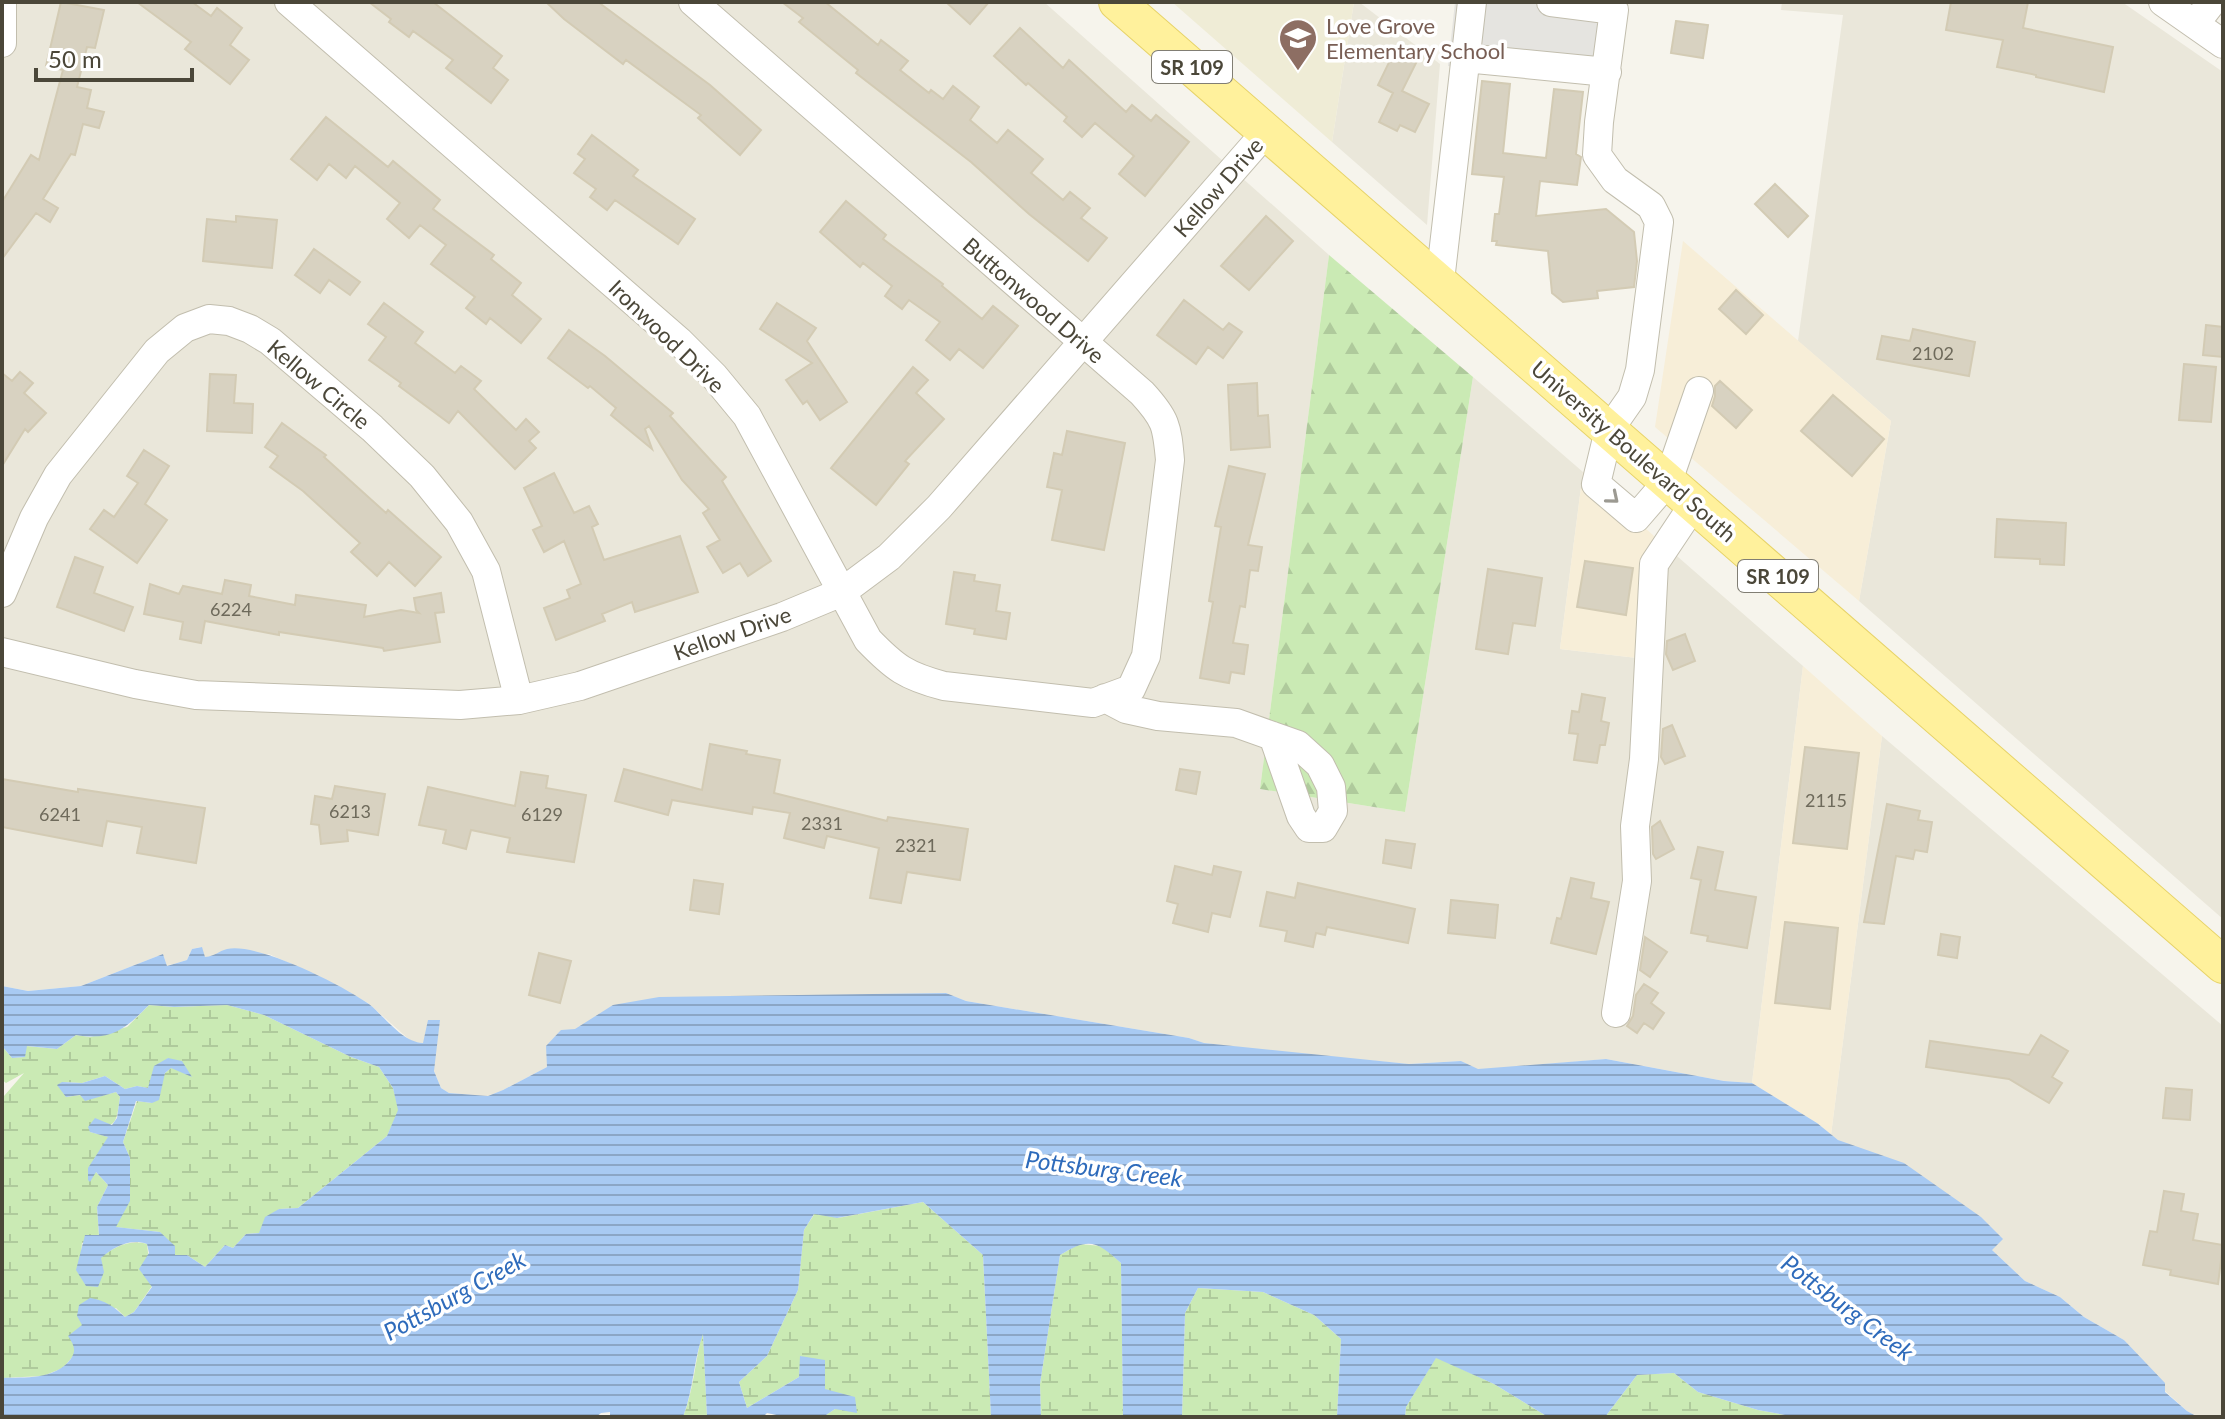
<svg xmlns="http://www.w3.org/2000/svg" width="2225" height="1419" viewBox="0 0 2225 1419" font-family="Lato,sans-serif">
	<defs>
		<pattern id="forest-firs" width="22" height="20" patternUnits="userSpaceOnUse" patternTransform="scale(2)"><rect width="22" height="20" fill="#caeab4"/><path d="M5 1l3.5 6h-7zM16 11l3.5 6h-7z" fill="#afca9c"/></pattern>
		<pattern id="wetland-marsh" width="20" height="14" patternUnits="userSpaceOnUse" patternTransform="scale(2)"><rect width="20" height="14" fill="#caeab4"/><path d="M1 5h8M5 5V1M11 12h8M15 12V8" fill="none" stroke="#afca9c"/></pattern>
		<pattern id="water-rules" width="6" height="5" patternUnits="userSpaceOnUse" patternTransform="scale(2)"><rect width="6" height="5" fill="#a8caf3"/><path d="M0 2.5h6" fill="none" stroke="#8ba6c6"/></pattern>
	</defs>
	<rect width="100%" height="100%" fill="#f6f4ec"/>
	<path fill="#eae7da" d="M2 2H1044L1329 255 1260 789 1405 812 1473 377 1583 472 1560 649 1637 658 1654 536 1803 666 1752 1083 1724 1081 1606 1059 1478 1070 1461 1061 1409 1064 1298 1054 1203 1043 1189 1038 966 1001 946 993 547 1067 503 1090 488 1096 449 1093 441 1088 423 1043 412 1042 368 1003 332 983 269 954 204 957 201 947 192 949 187 960 167 966 163 954 81 986 28 991 2 986Z
		M1354 2H1359L1440 64 1427 225 1332 142Z
		M1782 2H2122L2223 72V919L1859 601 1891 421 1798 341 1843 15 1781 10Z
		M1882 736 2223 1026V1417H2198L2187 1411 2165 1391 2124 1340 2084 1317 2060 1297 2025 1281 1992 1250 1831 1135Z"/>
	<path fill="#f7eed8" d="M1683 241 1891 421 1859 601 1655 427Z
		M1583 472 1654 536 1637 658 1560 649Z
		M1803 666 1882 736 1831 1135 1817 1123 1752 1083Z"/>
	<path fill="#efecd6" d="M1172 2H1354L1332 142Z"/>
	<path fill="url(#forest-firs)" d="M1329 255 1473 377 1405 812 1260 789Z"/>
	<path fill="url(#wetland-marsh)" d="M149 1005 174 1007 227 1005 264 1015 351 1057 379 1067 393 1088 399 1110 387 1136 298 1208 279 1209 259 1233 246 1234 233 1248 225 1245 205 1267 187 1255H175L160 1232 115 1227 129 1175 130 1158 123 1142 137 1101 152 1103 165 1073 171 1068 168 1058 148 1088 137 1086 125 1089 105 1076 82 1083 62 1082 66 1097 80 1095 85 1100 116 1092 120 1097C116 1126 117 1124 90 1132L109 1137 94 1159 95 1171 108 1185 97 1207 99 1236 82 1243 81 1256 100 1258C114 1247 129 1239 147 1244L152 1286 134 1312 125 1317 116 1308 82 1325 74 1345V1355L63 1368 43 1376 2 1378V1094L4 1096 24 1073 6 1083 2 1080V1046L12 1058 24 1057 26 1046 57 1049 76 1035 90 1037 127 1027Z
		M923 1202 983 1255 991 1417H823L835 1409 825 1389 801 1356 799 1377 747 1408 739 1382 767 1356 798 1290 804 1230 815 1213 838 1218Z
		M1079 1244 1102 1246 1121 1263 1123 1417H1041L1040 1384 1060 1255Z
		M1198 1288 1263 1292 1314 1315 1341 1339 1337 1417H1182L1185 1313Z
		M703 1331 707 1417H683C694 1389 695 1360 703 1331Z
		M1436 1357 1494 1384 1548 1417H1405L1406 1407Z
		M1674 1373 1698 1392 1758 1410 1796 1417H1605L1637 1375Z"/>
	<path fill="#e5e4e0" d="M1455 2H1626L1617 84 1448 66Z"/>
	<path fill="url(#water-rules)" d="M202 947 205 957C216 956 218 951 227 949 258 942 344 986 369 1004 385 1017 402 1042 423 1043L428 1020H440L434 1071 441 1088 449 1093 488 1096 503 1090 547 1067 546 1046 561 1030 575 1029 613 1005 659 997 946 993 966 1001 1189 1038 1204 1043 1409 1064 1461 1061 1478 1069 1606 1059 1724 1081 1752 1083 1817 1123 1838 1140 1904 1163 1981 1217 2003 1239 1992 1250 2025 1281 2060 1297 2084 1317 2124 1340 2165 1383V1392L2187 1411 2198 1417H1796L1758 1410 1698 1392 1674 1373 1637 1375 1605 1417H1548L1494 1384 1436 1358 1406 1407 1405 1417H1337L1341 1339 1314 1315 1263 1292 1198 1288 1185 1313 1182 1417H1123L1121 1263C1097 1241 1089 1237 1060 1255L1040 1384 1041 1417H991L983 1255 923 1202 837 1218 814 1214 804 1230 798 1290 767 1356 739 1382 747 1408 799 1377 800 1356 825 1360V1389L855 1397 857 1413 835 1409 823 1417H786L767 1413 763 1417H707L703 1334C693 1362 694 1388 683 1417H610V1412L601 1413 596 1417H2V1378C25 1377 54 1380 70 1360 77 1351 74 1345 68 1336L82 1325 77 1316 79 1305 90 1298C105 1300 114 1307 125 1317L134 1312 152 1287 139 1269 149 1253 147 1244C130 1238 114 1247 101 1258L104 1272 98 1287 86 1286 76 1270 85 1235H99L97 1207 108 1185 96 1172 90 1182 88 1180V1168L108 1137 90 1132 88 1127 95 1118 112 1125 117 1118 120 1097 116 1092 85 1101 80 1095 66 1097 57 1085 62 1082 82 1083 105 1076 125 1089 137 1086 148 1088 154 1066 168 1058 182 1061 192 1077 171 1068 165 1073 159 1100 152 1103 136 1101 123 1142 130 1158V1201L116 1227 160 1232 175 1246V1255H187L205 1267 225 1245 233 1248 246 1234 259 1233 265 1217 279 1209 298 1208 387 1136 398 1110 393 1088 379 1067 351 1057 264 1015 227 1005 174 1007 149 1005C125 1029 112 1041 76 1035L57 1049 27 1046 25 1057 12 1058 2 1046V986L28 991 81 986 163 954 167 966 187 960 192 949Z"/>
	<path fill="#d8d2c1" stroke="#d3cbb4" stroke-width="2" d="M61 2 104 10 95 48 87 47 77 87 91 90 87 108 104 112 99 128 83 124 75 155 71 154 43 199 58 208 50 222 36 213 2 259V202L31 155 39 160 63 70 46 66Z
		M137 2H192L211 16 217 8 242 28 230 45 249 60 230 84 185 49 191 42Z
		M369 2H433L502 56 493 68 508 80 491 103 446 68 453 60 413 31 409 37 389 22 391 19Z
		M546 2H598L710 85 761 130 740 155 698 118 701 115 626 60 623 64 564 19Z
		M782 2H825L878 45 881 40 908 61 900 70 929 93 931 90 943 99 953 86 979 107 970 120 997 143 1008 130 1043 159 1031 173 1063 200 1070 192 1090 208 1081 218 1107 238 1088 261 1029 214 971 162 856 73 858 70 799 22 803 18Z
		M946 2H989L970 24Z
		M1951 2H2028L2023 28 2113 47 2104 92 2036 77V75L1997 67 2003 40 1946 30Z
		M1676 21 1708 25 1703 58 1671 53Z
		M1020 28 1063 68 1069 60 1126 112 1132 105 1151 121 1156 115 1189 142 1145 196 1119 174 1134 156 1095 123 1082 137 1064 121 1067 117 1028 83 1026 85 994 56Z
		M1396 48 1418 59 1402 91 1429 104 1415 132 1400 125 1397 131 1379 122 1393 93 1378 85Z
		M1482 81 1510 84 1503 153 1546 158 1554 89 1583 92 1576 154 1581 157 1577 185 1540 181 1536 216 1606 209 1634 232 1637 261 1634 287 1597 291 1598 298 1563 302 1552 293 1548 251 1496 245 1497 241H1492L1495 214H1499L1504 177 1472 174Z
		M326 117 388 167 393 161 440 200 433 209 494 255 491 259 521 283 512 295 541 319 521 343 490 318 486 324 466 308 475 297 431 264 446 245 420 225 409 238 387 219 400 203 355 166 346 178 329 164 317 180 291 159Z
		M592 135 638 170 633 176 695 219 678 244 615 200 607 210 590 197 596 189 574 173 585 159 578 154Z
		M1775 184 1808 216 1788 237 1755 204Z
		M846 201 886 235 883 239 943 284 942 286 982 319 993 306 1018 326 983 368 959 349 950 360 926 340 940 322 909 300 902 309 885 296 892 286 863 263 860 267 820 232Z
		M236 216 277 220 272 268 203 261 207 219 236 222Z
		M1266 216 1293 241 1249 290 1221 266Z
		M314 249 360 282 350 295 329 280 320 293 295 275Z
		M1736 290 1763 315 1746 334 1719 309Z
		M1184 300 1223 330 1229 323 1242 332 1223 358 1208 347 1196 364 1157 335Z
		M384 303 423 332 415 343 455 373 461 366 481 381 474 389 516 430 526 419 539 432 529 441 536 448 515 469 458 411 449 423 399 386 401 383 369 360 386 337 368 324Z
		M777 303 816 328 807 341 847 402 820 420 807 401 803 404 786 380 812 363 760 329Z
		M2206 325 2223 327V357L2203 355Z
		M1913 329 1975 342 1969 376 1877 359 1882 336 1910 341Z
		M569 330 605 356 673 413 670 416 726 477 722 481 771 561 748 576 740 563 723 573 707 547 720 540 703 513 709 509 682 480 649 426 645 429 652 449 611 415 616 408 590 386 588 388 548 358Z
		M2184 364 2216 367 2211 422 2179 420Z
		M913 367 928 380 916 393 944 419 905 461 909 464 876 505 831 468Z
		M20 372 33 383 24 393 46 413 28 432 25 429 2 466V373L12 381Z
		M210 374 236 375 234 403 253 404 252 433 207 431Z
		M1720 381 1752 410 1736 428 1712 406 1715 396V386Z
		M1257 383 1258 416 1268 415 1270 447 1231 450 1228 385Z
		M1833 395 1884 439 1852 476 1801 431Z
		M282 423 326 455 324 457 386 513 388 510 441 557 415 586 389 562 377 576 351 552 360 543 303 491 270 467 278 456 265 447Z
		M1067 431 1125 443 1104 550 1052 540 1062 490 1047 487 1054 453 1062 455Z
		M144 450 169 466 145 504 167 520 137 563 90 529 104 510 114 517 138 483 127 476Z
		M1229 466 1265 474 1248 545 1262 547 1258 571 1250 570 1245 607 1240 606 1233 643 1248 645 1244 674 1231 672 1229 683 1200 678 1213 602 1209 601 1221 527 1215 526Z
		M554 473 574 513 589 506 598 524 592 527 604 560 680 536 698 592 635 612 632 602 602 614 605 621 556 640 544 608 570 598 567 590 581 584 564 541 544 552 533 530 542 526 524 488Z
		M1997 519 2066 523 2064 565 2040 564V559L1995 557Z
		M75 557 103 567 94 593 133 607 124 631 57 607Z
		M1585 561 1633 568 1626 615 1577 607Z
		M1488 569 1542 578 1535 626 1513 623 1508 654 1476 649Z
		M954 572 975 575 974 581 1000 585 996 611 1010 613 1006 639 974 634 975 629 946 624Z
		M225 580 251 585 249 596 295 605 296 595 366 605 364 617 401 610 419 613 416 610 414 598 441 593 444 612 435 613 440 642 384 651 383 648 279 632V635L205 621 201 643 180 639 183 622 144 614 150 584 179 594 183 586 222 594Z
		M1685 634 1695 661 1673 670 1666 654 1667 641Z
		M1582 694 1605 698 1601 721 1609 723 1605 745H1600L1597 763 1574 760 1578 734 1569 733 1572 711 1579 712Z
		M1672 725 1685 756 1665 764 1661 757 1663 729Z
		M710 744 747 751 746 754 780 760 774 793 887 821 888 817 968 829 960 880 907 872 901 903 870 898 879 848 827 836 824 848 784 838 790 813 753 807 752 814 672 800 668 815 615 801 624 769 702 790Z
		M1805 747 1859 753 1847 849 1793 843Z
		M1180 769 1200 772 1196 794 1176 790Z
		M521 772 548 776 546 788 586 795 574 862 507 852 510 838 471 830 466 849 443 843 446 830 419 825 428 787 515 806Z
		M2 779 78 792V789L205 808 196 863 137 853 142 827 107 821 102 846 2 827Z
		M335 786 385 794 378 835 347 830 348 841 321 844 319 825 311 824 315 796 332 799Z
		M1887 804 1920 811 1918 820 1932 822 1927 852 1915 850 1913 859 1896 856 1884 924 1864 922Z
		M1660 821 1674 849 1656 859 1653 854 1652 827Z
		M1386 840 1415 844 1411 868 1383 863Z
		M1698 847 1723 852 1715 890 1756 897 1747 948 1707 941 1708 936 1691 933 1701 880 1691 878Z
		M1175 866 1212 875 1214 866 1241 872 1230 917 1212 913 1208 932 1173 923 1178 904 1167 901Z
		M1571 878 1594 883 1591 898 1609 902 1596 954 1551 943 1557 918 1561 919Z
		M694 880 723 884 719 914 690 910Z
		M1298 883 1415 909 1408 943 1327 927 1325 935 1316 933 1313 947 1285 941 1287 931 1260 926 1267 892 1295 898Z
		M1451 900 1498 905 1495 938 1448 933Z
		M1785 922 1838 928 1830 1009 1775 1003Z
		M1941 934 1960 937 1957 958 1938 955Z
		M1645 937 1667 952 1650 977 1640 970Z
		M539 953 571 961 560 1003 529 995Z
		M1644 984 1658 993 1651 1003 1664 1013 1653 1029 1644 1023 1637 1033 1627 1026 1633 1016 1636 995Z
		M2041 1035 2068 1051 2052 1077 2062 1083 2049 1103 2009 1079 1926 1067 1930 1041 2029 1055Z
		M2166 1088 2192 1090 2190 1120 2163 1118Z
		M2164 1191 2184 1194 2181 1211 2198 1214 2193 1240 2223 1245 2218 1284 2170 1275 2171 1270 2143 1265 2150 1231 2157 1232Z"/>
	<g fill="none" stroke-linecap="round" stroke-linejoin="round">
		<defs>
			<path id="minor" d="M289 2 679 341 714 376 747 416 868 640C895 668 906 676 944 686L1093 703 1131 689 1146 656 1170 460C1167 426 1166 419 1142 393L693 2
				M1551 2 1614 10 1599 122 1597 155 1615 180 1651 206 1659 222 1640 370 1632 397 1609 430 1596 484 1636 518 1668 481 1699 391
				M2163 2 2223 44
				M2195 24 2212 2
				M2 43V2
				M1465 58 1607 72
				M1440 281 1472 2
				M2 593 34 518 58 475 157 351 185 328 209 319 229 321 250 329 270 341 372 428 422 476 459 522 486 571 519 700
				M2 652 135 684 196 695 460 705 519 700 580 686 782 617 842 592 889 557 939 507 1267 131
				M1105 698 1126 709 1158 716 1236 723 1298 745 1320 765 1331 787 1333 811 1323 828H1309L1301 816 1273 736
				M1616 1013 1637 881 1635 826 1644 759 1654 564 1694 504"/>
			<path id="major" d="M1117 2 2223 965"/>
		</defs>
		<use href="#minor" stroke="#c2beae" stroke-width="30"/>
		<use href="#major" stroke="#e7d369" stroke-width="38"/>
		<use href="#minor" stroke="#fff" stroke-width="28"/>
		<use href="#major" stroke="#fff19c" stroke-width="36"/>
	</g>
	<defs><path id="oneway-chevron" d="M-2-3.5L2.5 0L-2 3.5" fill="none" stroke-width="1.6" stroke-linecap="round" stroke-linejoin="round" transform="scale(2)"/></defs>
	<use stroke="#9c9a92" href="#oneway-chevron" transform="translate(1613 498) rotate(40)"/>
	<defs>
		<symbol id="school-pin" viewBox="-11 -11 22 30"><path d="M0 17L-7.5 6A9.5 9.5 0 1 1 7.5 6Z" fill="#8d6e63" stroke="#fff"/><path d="M0-5L7-2L0 1L-7-2ZM-4 1L0 2.5L4 1V4Q0 6-4 4Z" fill="#fff"/></symbol>
	</defs>
	<g fill-rule="evenodd">
		<use href="#school-pin" x="1276" y="16" width="44" height="60"/>
	</g>
	<g text-anchor="middle" dominant-baseline="central" stroke-width="7" stroke-linejoin="round" paint-order="stroke">
		<g font-size="18" fill="#6e6a5b">
			<text x="1933" y="353">2102</text>
			<text x="231" y="609">6224</text>
			<text x="1826" y="800">2115</text>
			<text x="350" y="811">6213</text>
			<text x="60" y="814">6241</text>
			<text x="542" y="814">6129</text>
			<text x="822" y="823">2331</text>
			<text x="916" y="845">2321</text>
		</g>
		<g fill="#fff" stroke="#817e74" stroke-width="2">
			<rect x="1152" y="51" width="80" height="32" rx="6"/>
			<rect x="1738" y="560" width="80" height="32" rx="6"/>
		</g>
		<g font-size="20" font-weight="bold" fill="#4b4739">
			<text x="1192" y="67">SR 109</text>
			<text x="1778" y="576">SR 109</text>
		</g>
		<g font-size="22" fill="#785e54" stroke="#fff" text-anchor="start">
			<text x="1326" y="25">Love Grove<tspan x="1326" dy="25">Elementary School</tspan></text>
		</g>
		<g font-size="22" fill="#4b4739" stroke="#fff">
			<text transform="translate(1218 187) rotate(-49)">Kellow Drive</text>
			<text transform="translate(1034 300) rotate(41)">Buttonwood Drive</text>
			<text transform="translate(667 336) rotate(44)">Ironwood Drive</text>
			<text transform="translate(319 384) rotate(40)">Kellow Circle</text>
			<text transform="translate(1634 451) rotate(41)">University Boulevard South</text>
			<text transform="translate(732 633) rotate(-19)">Kellow Drive</text>
		</g>
		<g font-size="24" font-style="italic" fill="#2e6bbb" stroke="#fff">
			<text transform="translate(1104 1168) rotate(7)">Pottsburg Creek</text>
			<text transform="translate(454 1295) rotate(-29)">Pottsburg Creek</text>
			<text transform="translate(1848 1307) rotate(37)">Pottsburg Creek</text>
		</g>
	</g>
	<rect width="2225" height="1419" fill="none" stroke="#4b4739" stroke-width="8"/>
	<path d="M36 68v12h156v-12" fill="none" stroke="#4b4739" stroke-width="4"/>
	<text x="48" y="68" font-size="24" fill="#4b4739" stroke="#ffffff" stroke-width="6" paint-order="stroke">50 m</text>
</svg>
